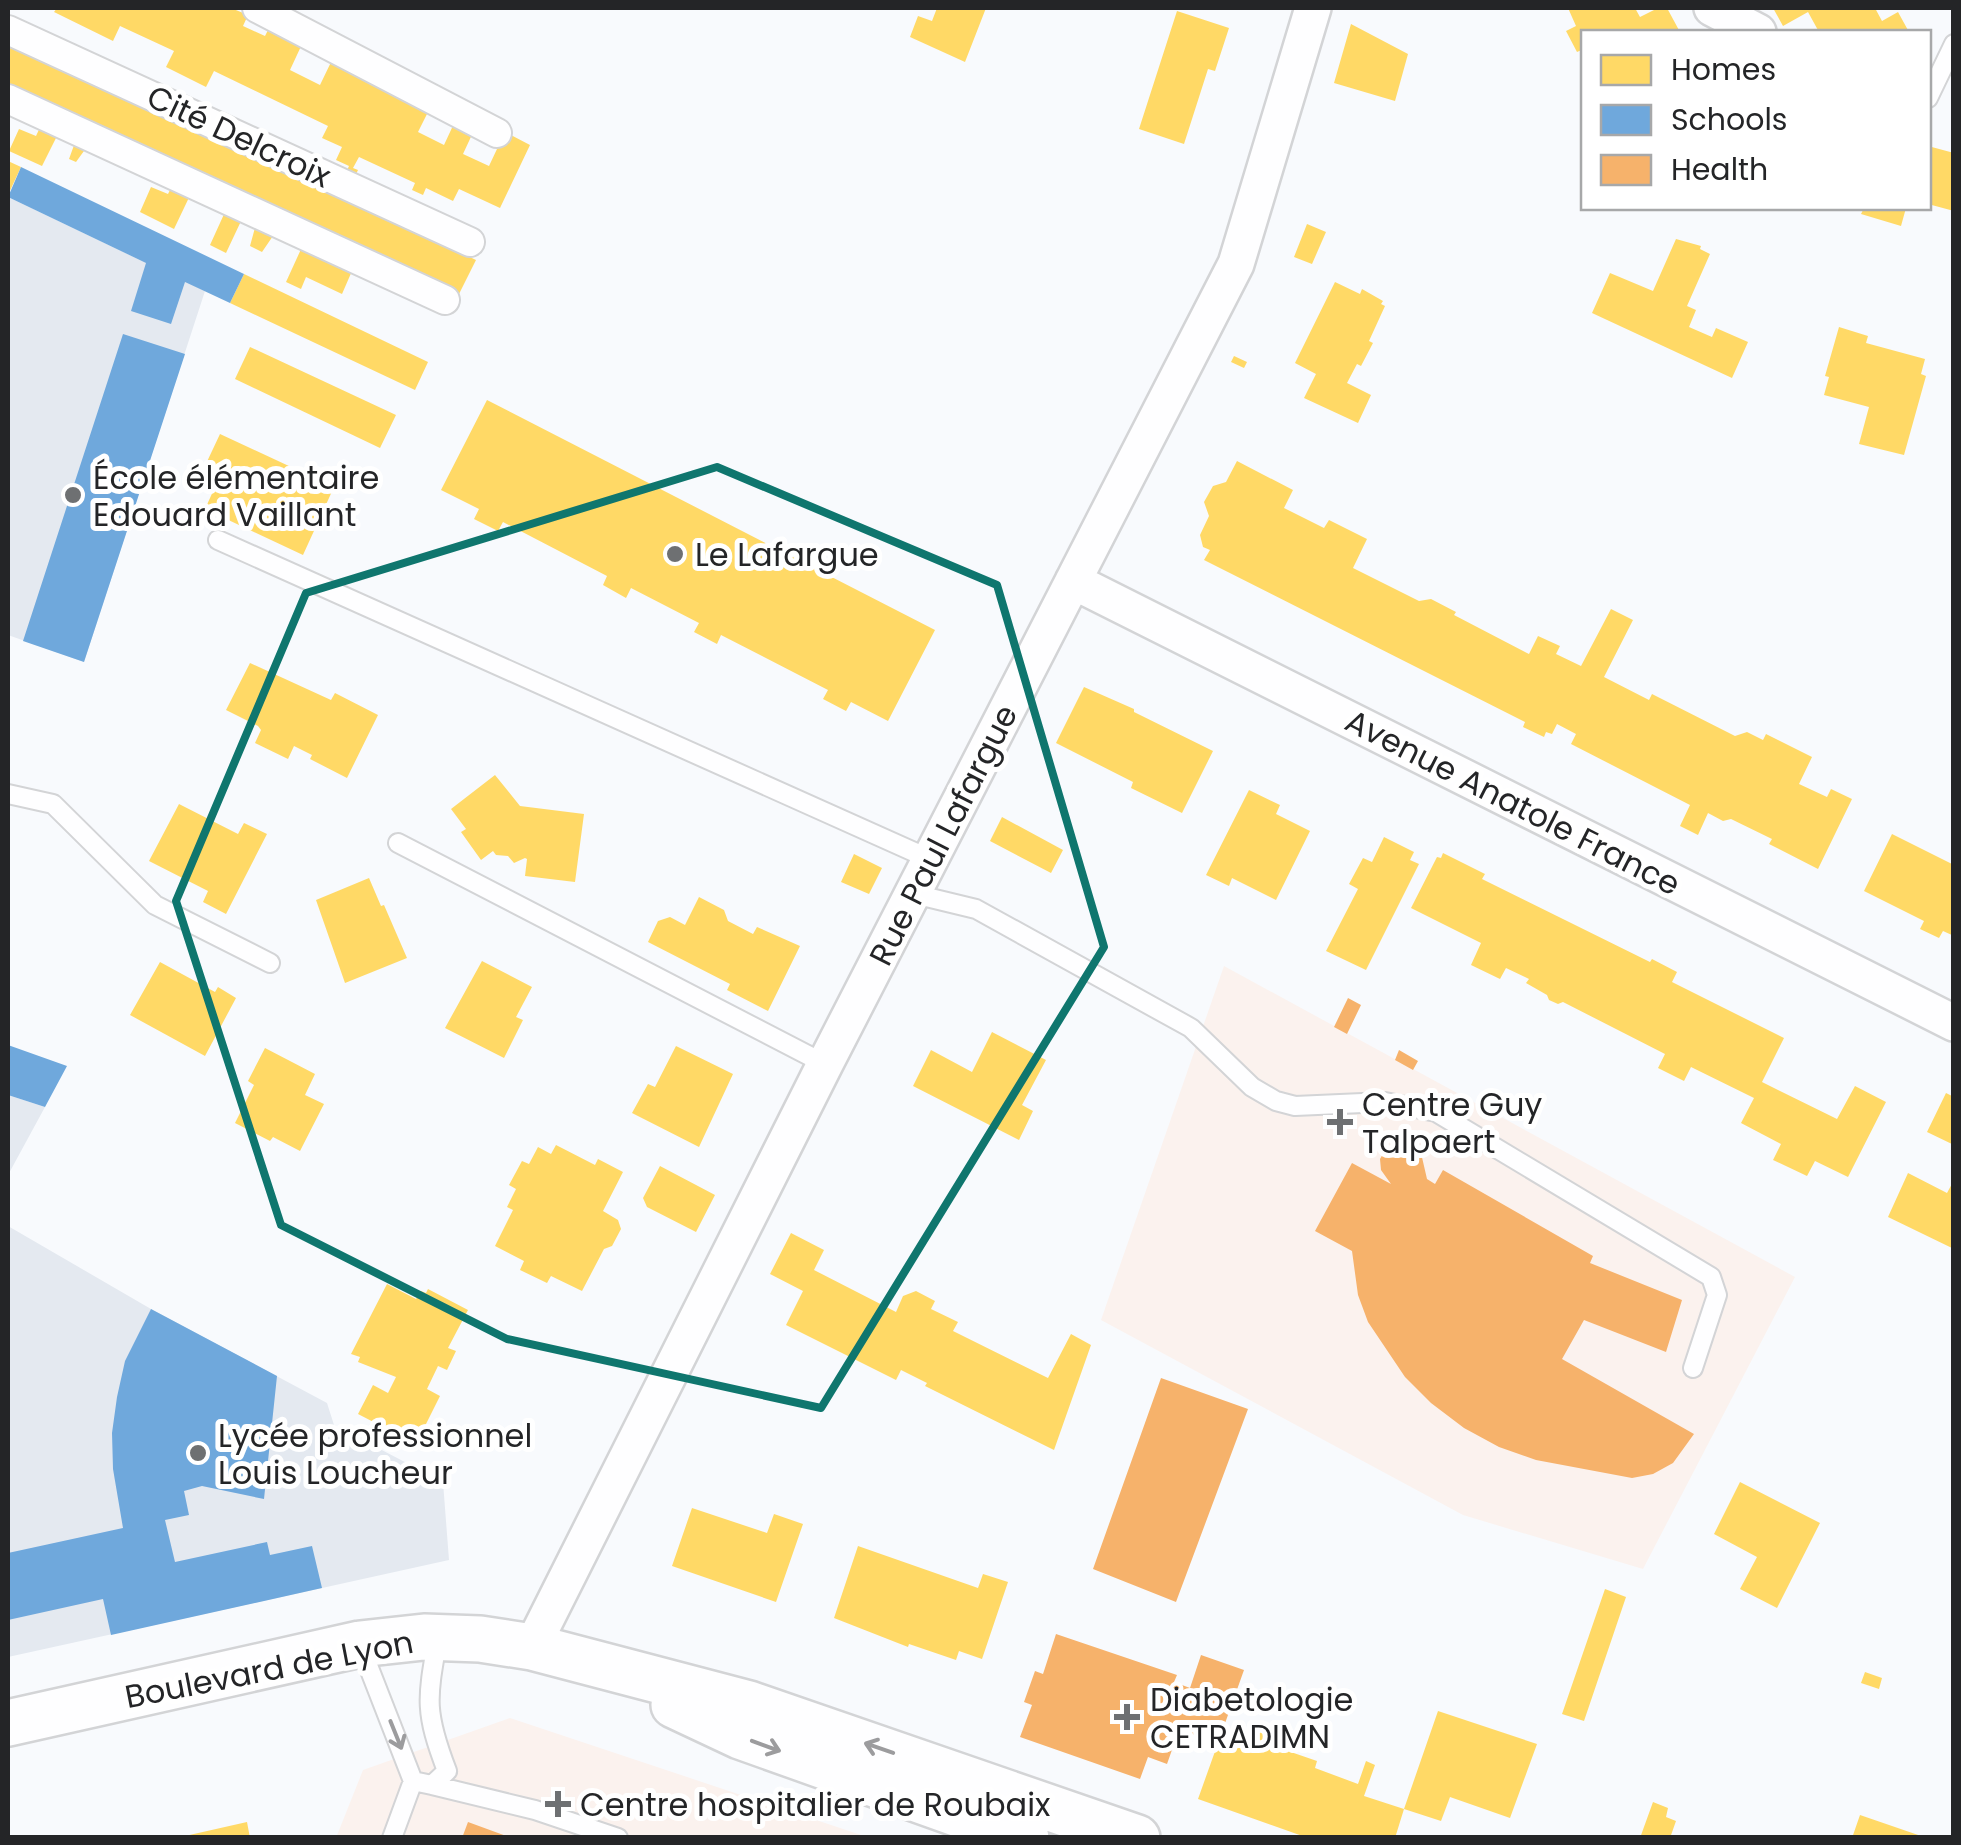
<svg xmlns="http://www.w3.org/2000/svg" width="1961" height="1845" viewBox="0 0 1961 1845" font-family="Poppins,sans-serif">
	<rect width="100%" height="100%" fill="#f8fafd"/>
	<path fill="#e4e9f0" d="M8 197 205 291 84 662 8 635Z
		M8 1095 45 1107 8 1175Z
		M8 1226 151 1309 327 1403 334 1425 443 1482 449 1560 8 1657Z"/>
	<path fill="#fbf2ee" d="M1224 966 1795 1277 1643 1569 1463 1515 1101 1320Z
		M510 1718 867 1837 336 1838 363 1770Z"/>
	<path fill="#ffd966" d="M57 8H231L248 15 243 26 265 36 270 26 303 42 290 70 320 85 333 58 431 106 418 132 444 145 457 117 476 126 463 154 489 166 505 132 530 145 500 208 459 189 453 201 426 188 423 195 412 190 415 183 359 157 353 168 358 170 351 184 343 179 349 166 336 160 342 147 322 138 328 126 214 71 206 87 166 67 174 51 120 26 113 41 54 12Z
		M937 8H986L965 62 910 37 918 16 932 21Z
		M1568 8H1635L1640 17 1658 8H1667L1680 32H1584V49L1577 52 1566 31 1576 26Z
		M1773 8H1875L1882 21 1898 12 1909 32H1819L1808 12 1783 26Z
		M1177 11 1229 28 1215 71 1208 69 1184 144 1139 129Z
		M1351 24 1408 54 1395 101 1334 83Z
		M8 37 476 260 456 300 8 89Z
		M43 121 60 130 42 166 9 151 19 129 36 136Z
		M77 137 89 144 76 162 69 159Z
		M1928 146 1954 153V211L1928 204Z
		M8 161 21 167 8 195Z
		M176 178 194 187 174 229 140 212 151 187 168 194Z
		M1864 208H1906L1901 226 1861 214Z
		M225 212 242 219 226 253 210 245Z
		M256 224 275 233 262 252 250 246Z
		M1307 224 1326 232 1312 264 1294 257Z
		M1676 239 1701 246 1700 249 1710 254 1687 306 1696 310 1689 327 1712 337 1716 328 1748 342 1732 378 1592 313 1610 273 1653 291Z
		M302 247 352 271 342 294 306 277 301 289 286 282Z
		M244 274 428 362 415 390 230 303Z
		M1335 282 1360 294 1362 289 1383 301 1381 304 1385 306 1369 341 1373 343 1361 366 1357 364 1347 383 1371 395 1358 423 1304 398 1316 374 1295 363Z
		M1839 327 1868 336 1866 343 1925 359 1921 374 1926 376 1904 455 1859 444 1869 407 1824 395 1829 377 1825 376Z
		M250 347 396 415 380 448 235 379Z
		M1234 356 1247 362 1244 368 1231 362Z
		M487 400 935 630 888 721 851 702 846 711 823 699 828 690 721 635 717 644 694 632 699 623 631 588 626 598 603 585 607 576 503 522 498 531 474 519 479 509 441 490Z
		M220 434 334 487 303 555 205 509 220 476 204 468Z
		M1237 461 1293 490 1284 508 1324 528 1329 520 1367 539 1353 568 1419 601 1431 599 1456 612 1454 615 1529 654 1538 636 1560 646 1556 654 1581 666 1611 609 1633 620 1604 677 1649 700 1652 694 1735 736 1747 732 1763 740 1766 734 1812 757 1799 784 1827 797 1831 789 1852 799 1818 869 1769 844 1772 839 1731 819 1723 821 1708 813 1698 835 1680 826 1690 805 1571 744 1576 734 1557 724 1552 734 1546 732 1544 737 1523 727 1525 722 1204 560 1210 550 1203 547 1200 535 1209 516 1204 502 1213 486 1226 482Z
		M250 663 331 700 335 693 378 715 347 778 310 759 312 755 294 746 288 759 255 743 261 730 258 726 226 710Z
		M1084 687 1134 709V712L1213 751 1182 813 1131 788 1133 782 1056 743Z
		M495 775 520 806 584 814 575 882 525 876 527 859 525 858 514 863 508 856 496 855 493 851 481 860 461 832 466 829 451 809Z
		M1249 790 1280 805 1276 814 1310 831 1276 900 1232 878 1229 886 1206 875Z
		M179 804 238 834 244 823 267 834 226 914 203 902 208 891 149 861Z
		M1002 817 1063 850 1051 873 990 841Z
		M1892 834 1954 865V936L1943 931 1939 938 1920 929 1924 921 1864 891Z
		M1384 837 1414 852 1410 860 1419 864 1366 970 1326 951 1358 889 1349 884 1363 858 1372 862Z
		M1443 853 1485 874 1482 879 1650 962 1652 959 1677 972 1672 982 1784 1038 1762 1082 1837 1119 1855 1086 1886 1102 1848 1177 1815 1161 1807 1176 1773 1160 1781 1144 1741 1123 1754 1098 1691 1067 1684 1081 1658 1068 1665 1054 1563 1002 1558 1004 1549 1000 1547 995 1526 983 1529 979 1506 968 1500 979 1471 965 1481 943 1411 908 1437 857 1441 858Z
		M854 854 882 868 869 894 841 882Z
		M369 878 381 906 384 905 407 958 345 983 316 900Z
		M699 897 724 910 728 921 753 934 757 927 800 946 768 1011 727 990 730 984 648 942 658 921 670 917 685 925Z
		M482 961 532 987 516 1017 523 1020 504 1058 445 1028Z
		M160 962 215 992 218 987 236 998 205 1056 130 1015Z
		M992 1032 1046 1060 1022 1105 1033 1111 1019 1140 913 1086 931 1050 972 1072Z
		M676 1046 733 1074 699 1147 632 1113 648 1084 655 1087Z
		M265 1048 315 1074 305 1095 324 1104 300 1151 273 1137 270 1141 235 1123 254 1085 248 1081Z
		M1946 1093 1954 1097V1145L1927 1132Z
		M556 1145 595 1165 598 1159 623 1172 603 1211 618 1220 621 1229 612 1246 604 1249 582 1291 551 1276 547 1283 520 1270 524 1261 495 1246 513 1210 507 1207 516 1189 509 1185 522 1161 529 1164 538 1147 551 1154Z
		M660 1166 715 1195 696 1232 647 1207 643 1198Z
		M1908 1173 1947 1193 1954 1180V1249L1888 1217Z
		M791 1233 824 1250 814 1270 896 1312 903 1296 916 1291 935 1301 931 1309 958 1322 953 1331 1048 1378 1071 1334 1091 1345 1054 1450 925 1386 927 1383 901 1370 896 1380 786 1325 803 1291 770 1274Z
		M387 1284 416 1299 421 1291 426 1293 428 1289 468 1310 448 1348 456 1351 447 1370 438 1366 427 1389 440 1396 416 1444 358 1414 373 1385 388 1393 396 1377 358 1362 360 1357 351 1354Z
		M1740 1482 1820 1523 1777 1608 1740 1589 1757 1557 1714 1534Z
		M692 1508 767 1533 774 1514 803 1524 776 1602 672 1566Z
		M858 1546 978 1588 983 1574 1008 1582 982 1659 959 1651 956 1660 909 1644 908 1647 834 1618Z
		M1605 1589 1626 1597 1584 1721 1562 1714Z
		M1865 1672 1882 1678 1879 1689 1861 1683Z
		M1438 1711 1537 1744 1510 1818 1450 1797 1441 1821 1404 1809 1395 1838H1308L1198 1799 1223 1729 1247 1737 1261 1729 1280 1736 1285 1750 1317 1761 1315 1768 1358 1784 1366 1761 1375 1765 1364 1796 1404 1809Z
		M1653 1802 1668 1808 1666 1817 1676 1821 1670 1838H1640Z
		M1860 1815 1924 1837V1838H1852Z
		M247 1822 250 1838H185V1836Z"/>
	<path fill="#6fa8dc" d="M21 167 244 274 230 303 185 282 171 324 131 311 146 263 8 197Z
		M123 334 185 354 84 662 23 641Z
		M8 1045 67 1066 45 1107 8 1095Z
		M151 1309 277 1376 264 1499 202 1486 184 1491 189 1515 165 1520 175 1562 267 1542 270 1555 312 1546 322 1588 111 1635 103 1599 8 1620V1553L123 1528 113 1469 112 1433 117 1397 125 1361Z"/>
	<path fill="#f6b26b" d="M1348 998 1361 1005 1347 1034 1334 1027Z
		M1399 1050 1418 1061 1413 1070 1395 1060Z
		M1402 1143 1410 1144 1421 1153 1427 1179 1435 1184 1443 1170 1593 1256 1590 1263 1682 1300 1666 1352 1584 1320 1562 1359 1694 1434 1673 1463 1653 1474 1632 1478 1536 1460 1499 1447 1464 1428 1431 1403 1405 1377 1368 1322 1358 1295 1352 1251 1315 1231 1352 1163 1391 1184 1381 1170 1380 1159 1387 1147Z
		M1161 1378 1248 1409 1176 1602 1093 1569Z
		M1056 1634 1177 1675 1174 1682 1190 1688 1201 1655 1244 1670 1218 1743 1179 1730 1167 1764 1148 1757 1140 1779 1020 1737 1032 1705 1024 1702 1035 1671 1043 1674Z
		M468 1822 509 1837V1838H462Z"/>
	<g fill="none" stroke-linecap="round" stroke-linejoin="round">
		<defs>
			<path id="service" d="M1928 98 1954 44
				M218 540 932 860
				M8 794 53 804 155 905 270 963
				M398 843 825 1064
				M914 894 976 909 1191 1028 1252 1087 1276 1101 1295 1106 1385 1102 1436 1112 1711 1277 1717 1295 1693 1368
				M360 1645 413 1781 432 1785 447 1771C424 1711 427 1699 438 1637
				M432 1785 535 1810 618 1838
				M392 1838 413 1781"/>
			<path id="pedestrian" d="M257 8 497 133
				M8 30 470 242
				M8 99 445 300"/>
			<path id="minor" d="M1712 8 1758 32
				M1073 581 1954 1023
				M532 1647 825 1064 1236 264 1313 8"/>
			<path id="tertiary" d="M674 1705 740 1736 1026 1838
				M8 1723 360 1644 424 1637 480 1639 532 1647 749 1704 1137 1838"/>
		</defs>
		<use href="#service" stroke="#d3d4d6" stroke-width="22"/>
		<use href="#pedestrian" stroke="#d3d4d6" stroke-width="32"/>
		<use href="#minor" stroke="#d3d4d6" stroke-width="40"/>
		<use href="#tertiary" stroke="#d3d4d6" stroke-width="50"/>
		<use href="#service" stroke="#fefeff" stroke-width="18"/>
		<use href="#pedestrian" stroke="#fefeff" stroke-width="28"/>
		<use href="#minor" stroke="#fefeff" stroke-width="35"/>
		<use href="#tertiary" stroke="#fefeff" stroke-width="45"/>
	</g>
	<defs><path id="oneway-shaft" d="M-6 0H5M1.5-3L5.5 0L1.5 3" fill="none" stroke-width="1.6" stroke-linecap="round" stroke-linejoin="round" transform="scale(2.5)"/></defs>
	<g stroke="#9c9c9e">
		<use href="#oneway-shaft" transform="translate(396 1735) rotate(68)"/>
		<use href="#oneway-shaft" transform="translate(766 1746) rotate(20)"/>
		<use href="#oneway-shaft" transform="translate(879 1748) rotate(-161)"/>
	</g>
	<path fill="none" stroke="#0f766e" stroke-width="8" stroke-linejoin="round" d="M717 467 997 585 1104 947 821 1408 507 1339 281 1225 176 901 306 593Z"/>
	<g fill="#6e7072" stroke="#fff" stroke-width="4">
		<circle cx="73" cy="495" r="10"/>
		<circle cx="675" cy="554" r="10"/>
		<path d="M1335 1107h10v10h10v10h-10v10h-10v-10h-10v-10h10z"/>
		<circle cx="198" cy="1453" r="10"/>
		<path d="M1122 1702h10v10h10v10h-10v10h-10v-10h-10v-10h10z"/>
		<path d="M553 1789h10v10h10v10h-10v10h-10v-10h-10v-10h10z"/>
	</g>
	<g text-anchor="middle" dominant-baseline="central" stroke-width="10" stroke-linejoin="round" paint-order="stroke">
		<g font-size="32" fill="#242527" stroke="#fff">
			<text transform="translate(239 136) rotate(25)">Cité Delcroix</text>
			<text transform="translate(1513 802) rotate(27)">Avenue Anatole France</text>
			<text transform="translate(943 835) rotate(-63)">Rue Paul Lafargue</text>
			<text transform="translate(269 1669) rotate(-11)">Boulevard de Lyon</text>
		</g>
		<g font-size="32" fill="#242527" stroke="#fff" text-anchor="start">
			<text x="93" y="477">École élémentaire<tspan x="93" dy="37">Edouard Vaillant</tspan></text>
			<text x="695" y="554">Le Lafargue</text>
			<text x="1362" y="1104">Centre Guy<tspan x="1362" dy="37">Talpaert</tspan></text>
			<text x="218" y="1435">Lycée professionnel<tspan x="218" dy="37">Louis Loucheur</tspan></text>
			<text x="1150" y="1699">Diabetologie<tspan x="1150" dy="37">CETRADIMN</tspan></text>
			<text x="580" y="1804">Centre hospitalier de Roubaix</text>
		</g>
	</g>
	<rect width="1961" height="1845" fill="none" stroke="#242527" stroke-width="20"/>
	<rect x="1581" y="30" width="350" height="180" fill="#ffffff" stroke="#a7a8a9" stroke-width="2.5"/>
	<rect x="1601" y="55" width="50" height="30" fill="#ffd966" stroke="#a7a8a9" stroke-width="2.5"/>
	<text x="1671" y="80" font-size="30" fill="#242527">Homes</text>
	<rect x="1601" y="105" width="50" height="30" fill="#6fa8dc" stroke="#a7a8a9" stroke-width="2.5"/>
	<text x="1671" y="130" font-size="30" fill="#242527">Schools</text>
	<rect x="1601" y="155" width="50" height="30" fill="#f6b26b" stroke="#a7a8a9" stroke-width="2.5"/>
	<text x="1671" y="180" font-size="30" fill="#242527">Health</text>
</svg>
